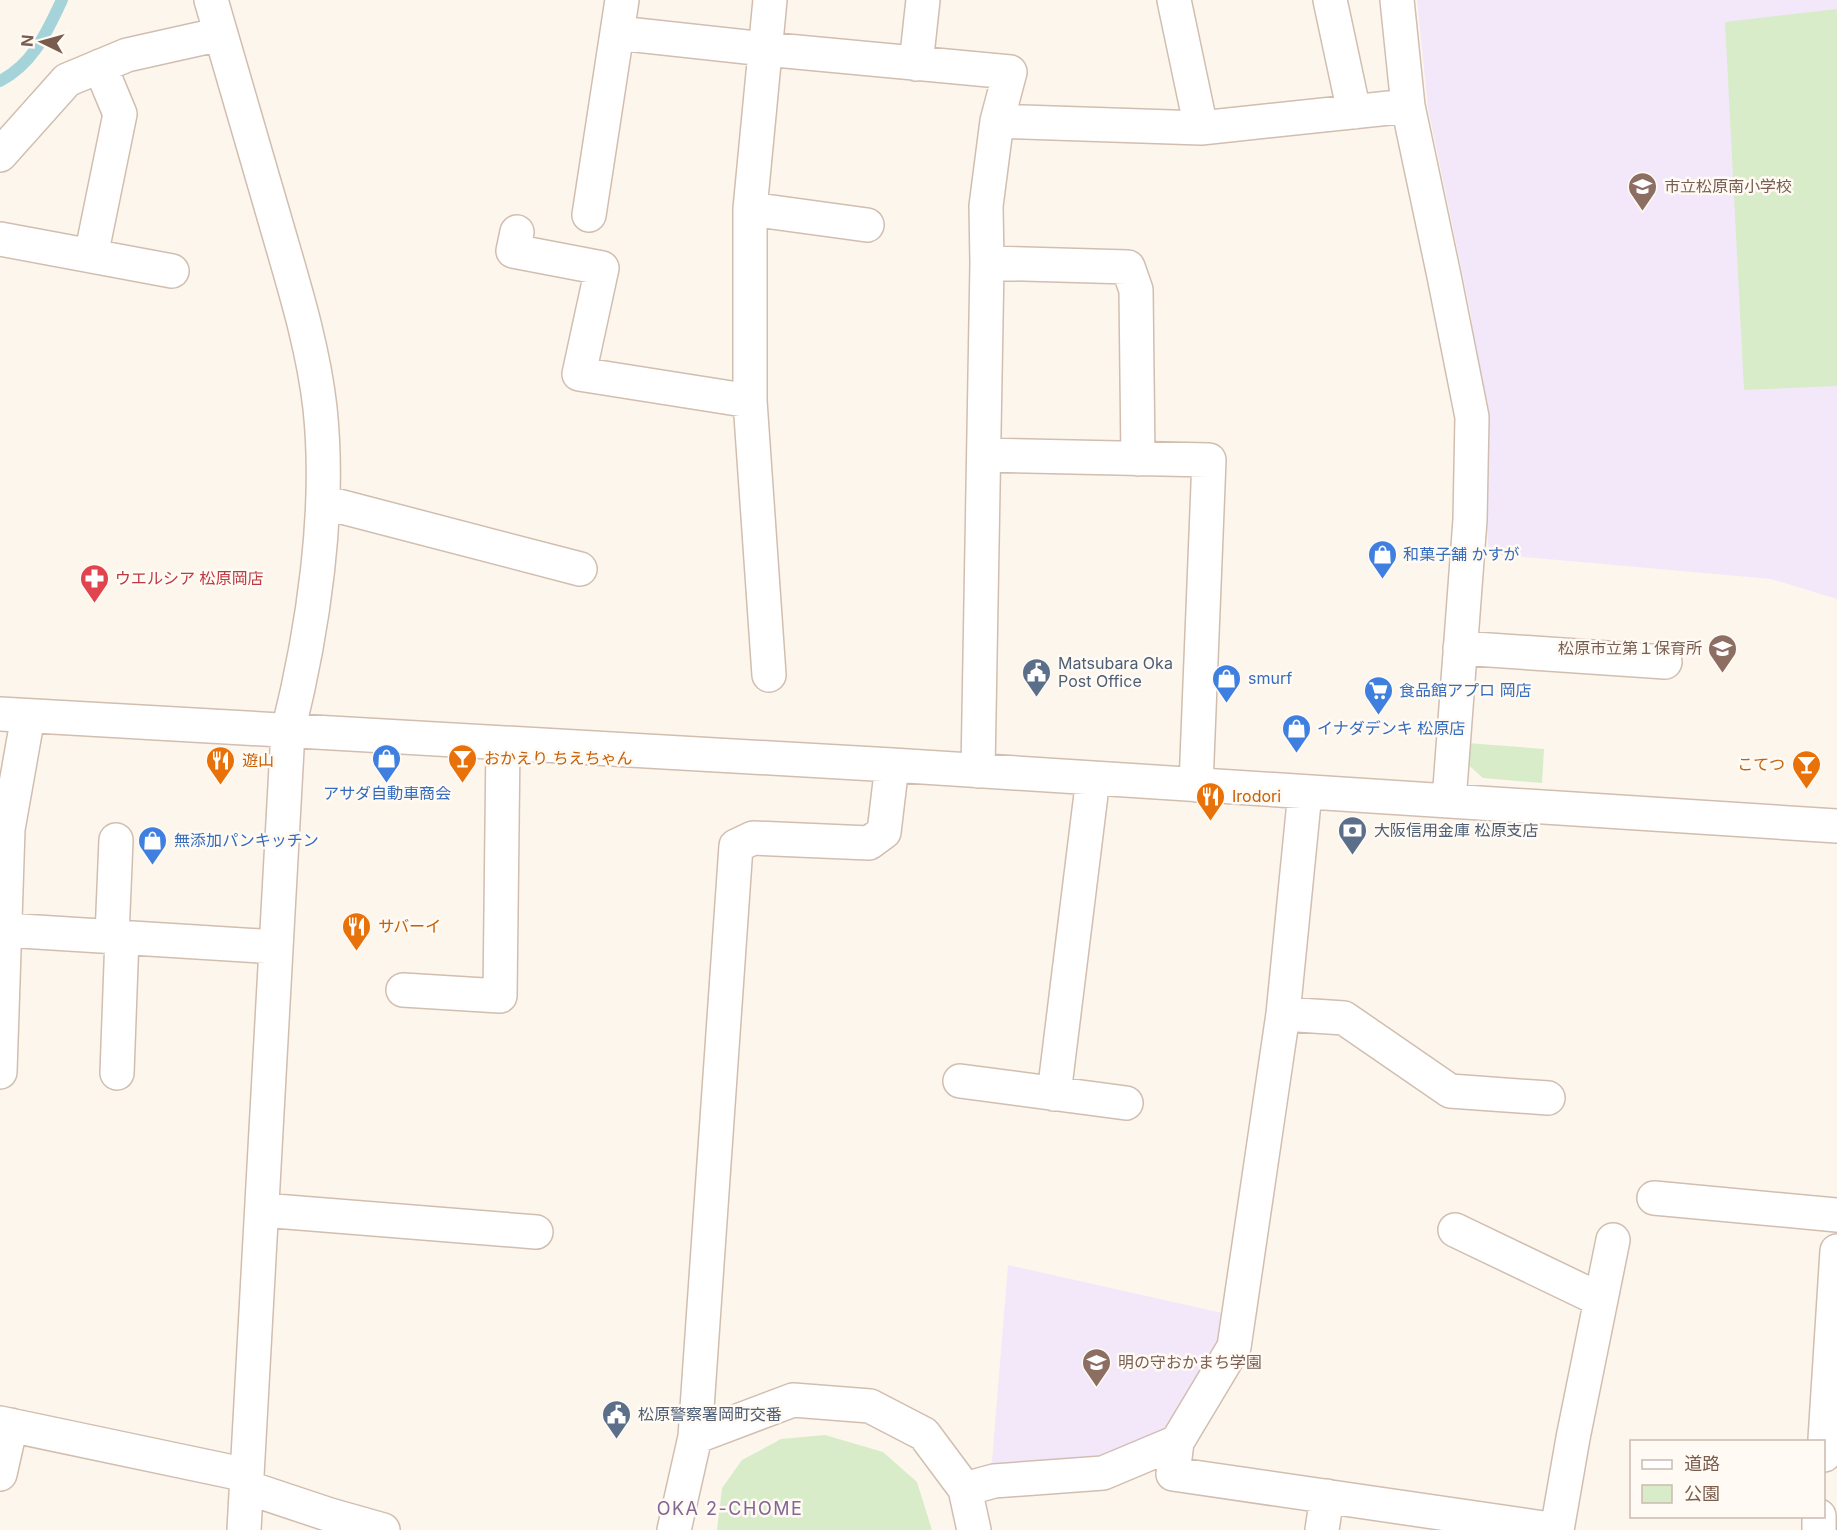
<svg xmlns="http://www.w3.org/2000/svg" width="1837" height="1530" viewBox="0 0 1837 1530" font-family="Inter,'Noto Sans JP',sans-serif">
	<rect width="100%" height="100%" fill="#fdf6ec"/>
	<path fill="#f3e8fa" d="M1417 0H1837V599L1771 579 1489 554 1471 315 1428 108Z
		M1008 1265 1227 1314 1222 1345 1158 1442 1089 1468 991 1473Z"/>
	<path fill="#d8ecc9" d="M1837 9V386L1744 390 1725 22Z
		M1467 743 1544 749 1542 783 1483 778 1465 762Z
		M825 1435 883 1452 917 1482 932 1530H717L722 1488 742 1460 781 1439Z"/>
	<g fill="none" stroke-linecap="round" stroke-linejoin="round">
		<path stroke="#a5d3da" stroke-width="12" d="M0 81C34 63 46 33 62 0"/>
		<defs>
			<path id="minor" d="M211 0C233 76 255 151 277 227 294 286 313 346 320 408 331 511 313 631 288 731L244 1530
				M1174 0 1201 128
				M1330 0 1354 112
				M1397 0 1408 106 1444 276 1472 417 1470 520 1449 801
				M618 33 765 49 1010 72 997 121 1201 128 1408 106
				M916 64 923 0
				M0 155 67 80 127 55 221 34
				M750 209 867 225
				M589 215 622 0
				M517 232 513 251 602 268 579 374 750 401
				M0 239 172 271
				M91 256 120 114 100 66
				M987 263 1128 267 1136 290 1138 459
				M984 455 1209 460 1196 785
				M323 502 580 569
				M1460 648 1665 662
				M769 675 750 401V209L770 0
				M0 714 892 765 1837 826
				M978 771 987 263 986 206 997 121
				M5 930 276 947
				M112 936 116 840
				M403 990 500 996 503 743
				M1283 1014 1344 1018 1450 1091 1548 1098
				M0 1072 8 829 28 716
				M117 1073 122 937
				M960 1081 1126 1103
				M1054 1094 1093 778
				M1654 1198 1837 1215
				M262 1210 536 1232
				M1455 1230 1601 1300
				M0 1423 247 1475
				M695 1437 793 1400 870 1406 924 1434 965 1489 974 1530
				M1177 1442 1173 1474 1557 1530 1573 1438 1613 1240
				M1824 1455 1837 1251
				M0 1474 11 1425
				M246 1487 330 1515 383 1530
				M965 1489 994 1481 1103 1473 1177 1442 1234 1347 1283 1014 1305 792
				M674 1530 695 1437 736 846 753 838 869 843 884 832 892 765
				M1322 1530 1327 1496
				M1819 1530V1516"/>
		</defs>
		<use href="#minor" stroke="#d1beb0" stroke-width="36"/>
		<use href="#minor" stroke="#fff" stroke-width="33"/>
	</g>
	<defs>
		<symbol id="school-pin" viewBox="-11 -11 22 30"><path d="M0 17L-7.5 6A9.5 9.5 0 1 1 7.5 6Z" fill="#8d6e63" stroke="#fffaf3"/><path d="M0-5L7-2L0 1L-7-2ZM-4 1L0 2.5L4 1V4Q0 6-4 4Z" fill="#fff"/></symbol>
		<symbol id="shop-pin" viewBox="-11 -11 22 30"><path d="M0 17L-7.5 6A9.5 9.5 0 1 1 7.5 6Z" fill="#3f7fe0" stroke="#fffaf3"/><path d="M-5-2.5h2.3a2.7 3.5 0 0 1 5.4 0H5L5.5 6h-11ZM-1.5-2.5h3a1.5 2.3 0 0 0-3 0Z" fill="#fff"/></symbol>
		<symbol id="pharmacy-pin" viewBox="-11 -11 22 30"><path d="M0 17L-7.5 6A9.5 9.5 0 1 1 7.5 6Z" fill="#e0444e" stroke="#fffaf3"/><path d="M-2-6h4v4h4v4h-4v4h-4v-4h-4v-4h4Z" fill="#fff"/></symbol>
		<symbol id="civic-pin" viewBox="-11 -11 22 30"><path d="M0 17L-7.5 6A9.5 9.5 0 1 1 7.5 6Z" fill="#5c6f8a" stroke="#fffaf3"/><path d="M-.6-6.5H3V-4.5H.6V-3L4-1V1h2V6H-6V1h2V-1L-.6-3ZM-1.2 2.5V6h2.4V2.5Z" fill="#fff"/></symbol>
		<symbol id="supermarket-pin" viewBox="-11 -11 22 30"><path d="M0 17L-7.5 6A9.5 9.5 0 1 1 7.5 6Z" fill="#3f7fe0" stroke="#fffaf3"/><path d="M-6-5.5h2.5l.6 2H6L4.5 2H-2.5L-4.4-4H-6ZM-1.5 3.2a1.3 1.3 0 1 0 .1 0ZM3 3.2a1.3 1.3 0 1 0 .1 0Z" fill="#fff"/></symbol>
		<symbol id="bar-pin" viewBox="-11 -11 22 30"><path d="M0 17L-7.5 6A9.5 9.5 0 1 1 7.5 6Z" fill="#e8710a" stroke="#fffaf3"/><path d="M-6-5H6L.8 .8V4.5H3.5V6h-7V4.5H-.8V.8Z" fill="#fff"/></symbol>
		<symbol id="restaurant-pin" viewBox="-11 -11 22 30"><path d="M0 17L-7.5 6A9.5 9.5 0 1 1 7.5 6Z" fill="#e8710a" stroke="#fffaf3"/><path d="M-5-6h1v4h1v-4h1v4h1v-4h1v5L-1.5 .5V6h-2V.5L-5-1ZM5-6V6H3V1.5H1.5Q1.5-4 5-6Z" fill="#fff"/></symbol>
		<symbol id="bank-pin" viewBox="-11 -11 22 30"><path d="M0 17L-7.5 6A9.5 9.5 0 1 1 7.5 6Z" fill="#5c6f8a" stroke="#fffaf3"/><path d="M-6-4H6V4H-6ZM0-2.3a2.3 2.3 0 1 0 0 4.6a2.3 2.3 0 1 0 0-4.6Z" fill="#fff"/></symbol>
	</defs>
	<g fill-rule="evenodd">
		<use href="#school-pin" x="1626" y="170" width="33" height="45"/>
		<use href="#shop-pin" x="1366" y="538" width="33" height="45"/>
		<use href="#pharmacy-pin" x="78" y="562" width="33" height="45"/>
		<use href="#school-pin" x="1706" y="632" width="33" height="45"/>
		<use href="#civic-pin" x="1020" y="656" width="33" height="45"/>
		<use href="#shop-pin" x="1210" y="662" width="33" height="45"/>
		<use href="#supermarket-pin" x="1362" y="674" width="33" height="45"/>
		<use href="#shop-pin" x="1280" y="712" width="33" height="45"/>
		<use href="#shop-pin" x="370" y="742" width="33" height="45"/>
		<use href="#bar-pin" x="446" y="742" width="33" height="45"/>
		<use href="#restaurant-pin" x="204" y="744" width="33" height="45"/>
		<use href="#bar-pin" x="1790" y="748" width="33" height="45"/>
		<use href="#restaurant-pin" x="1194" y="780" width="33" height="45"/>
		<use href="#bank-pin" x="1336" y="814" width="33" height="45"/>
		<use href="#shop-pin" x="136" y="824" width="33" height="45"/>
		<use href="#restaurant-pin" x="340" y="910" width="33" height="45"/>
		<use href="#school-pin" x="1080" y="1346" width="33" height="45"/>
		<use href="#civic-pin" x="600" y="1398" width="33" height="45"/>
	</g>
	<g text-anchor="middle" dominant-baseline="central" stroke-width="5" stroke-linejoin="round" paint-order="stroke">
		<g font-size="16" fill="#785e54" stroke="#fffaf3" text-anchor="start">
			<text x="1664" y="186">市立松原南小学校</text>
			<text x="1702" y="648" text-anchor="end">松原市立第１保育所</text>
			<text x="1118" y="1362">明の守おかまち学園</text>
		</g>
		<g font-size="16" fill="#366cbe" stroke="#fffaf3" text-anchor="start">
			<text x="1403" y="554">和菓子舗 かすが</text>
			<text x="1248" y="678">smurf</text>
			<text x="1399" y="690">食品館アプロ 岡店</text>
			<text x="1317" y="728">イナダデンキ 松原店</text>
			<text x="387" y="793" text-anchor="middle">アサダ自動車商会</text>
			<text x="174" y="840">無添加パンキッチン</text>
		</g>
		<g font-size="16" fill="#be3a42" stroke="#fffaf3" text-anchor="start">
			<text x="115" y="578">ウエルシア 松原岡店</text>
		</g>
		<g font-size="16" fill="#4e5e75" stroke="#fffaf3" text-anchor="start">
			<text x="1058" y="663">Matsubara Oka<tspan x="1058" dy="18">Post Office</tspan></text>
			<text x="1374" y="830">大阪信用金庫 松原支店</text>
			<text x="638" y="1414">松原警察署岡町交番</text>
		</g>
		<g font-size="16" fill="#c56008" stroke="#fffaf3" text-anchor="start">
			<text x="484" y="758">おかえり ちえちゃん</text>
			<text x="242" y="760">遊山</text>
			<text x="1785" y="764" text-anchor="end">こてつ</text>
			<text x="1232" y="796">Irodori</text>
			<text x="378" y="926">サバーイ</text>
		</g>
		<g font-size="18" letter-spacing="1.5" fill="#846695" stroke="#fffaf3">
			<text x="730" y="1508">OKA 2-CHOME</text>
		</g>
	</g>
	<rect x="1630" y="1440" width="195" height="78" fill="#fffaf3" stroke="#cabbb1" stroke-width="1.5"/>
	<rect x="1642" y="1460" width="30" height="9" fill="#ffffff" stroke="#cabbb1" stroke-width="1.5"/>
	<text x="1684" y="1470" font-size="18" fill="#7a5c4d">道路</text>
	<rect x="1642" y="1485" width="30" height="18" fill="#d8ecc9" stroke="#cabbb1" stroke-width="1.5"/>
	<text x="1684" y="1500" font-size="18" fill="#7a5c4d">公園</text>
	<g transform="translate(42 42) rotate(275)" stroke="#fffaf3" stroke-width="4.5" paint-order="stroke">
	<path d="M0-4.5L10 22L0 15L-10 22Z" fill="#7a5c4d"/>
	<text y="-9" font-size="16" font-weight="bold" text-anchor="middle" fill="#7a5c4d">N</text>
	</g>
</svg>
